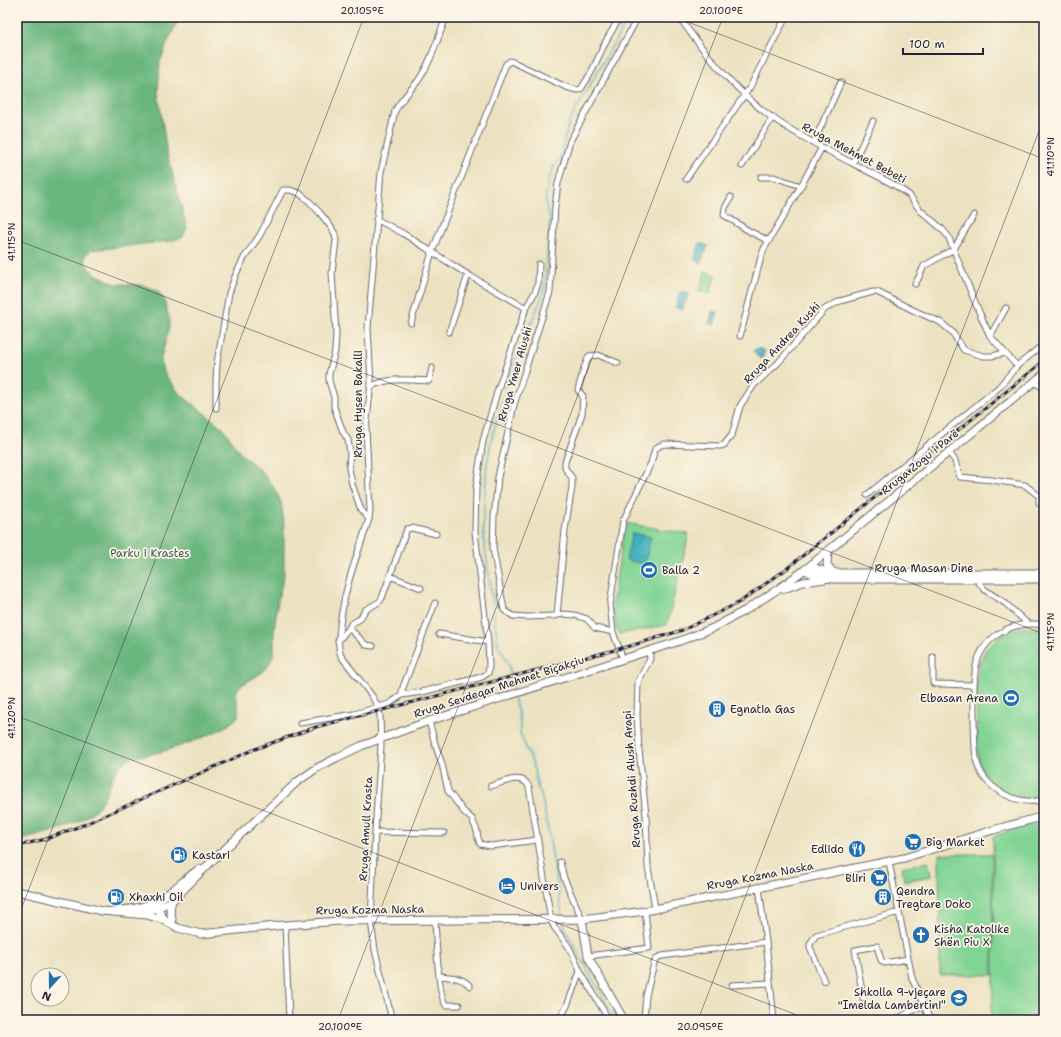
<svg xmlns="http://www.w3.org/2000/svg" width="1061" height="1037" viewBox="0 0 1061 1037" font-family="'Shantell Sans',sans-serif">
	<rect width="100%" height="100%" fill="#fcf5e5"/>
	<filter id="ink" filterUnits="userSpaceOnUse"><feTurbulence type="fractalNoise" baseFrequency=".025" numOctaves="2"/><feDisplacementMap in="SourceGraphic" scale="8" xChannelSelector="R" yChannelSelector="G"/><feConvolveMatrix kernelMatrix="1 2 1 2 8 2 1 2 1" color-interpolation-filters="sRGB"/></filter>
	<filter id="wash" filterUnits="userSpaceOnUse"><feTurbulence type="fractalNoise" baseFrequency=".012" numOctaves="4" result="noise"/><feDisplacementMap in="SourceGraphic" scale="16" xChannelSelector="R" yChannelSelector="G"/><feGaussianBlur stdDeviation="0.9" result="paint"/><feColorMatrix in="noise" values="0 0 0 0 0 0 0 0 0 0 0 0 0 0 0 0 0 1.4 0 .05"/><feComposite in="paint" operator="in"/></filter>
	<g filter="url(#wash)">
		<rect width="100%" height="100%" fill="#ece2c1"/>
		<path fill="#82d495" stroke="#527b68" d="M706 271 716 275 709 294 699 290Z
			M625 523 689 534 667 625 620 634 617 631 612 605Z
			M1027 627 1044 629V798C1019 803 991 790 981 767 975 753 977 721 977 706 977 687 975 666 986 650 996 635 1010 629 1027 627Z
			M1044 821V1020H991L994 976 993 836Z
			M939 854H992L993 975H940Z
			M928 862 931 876 904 881 902 867Z"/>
		<path fill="#69b67e" stroke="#466c5c" d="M17 17H180L167 43 160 62 158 93 167 153 187 228 183 237 170 241 92 250 85 255V261L88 268 99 276 116 284 142 285 157 290 164 299 169 318V328L161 358 162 368 166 376 181 395 223 428 240 453 262 472 274 488 281 502 284 524V575L278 600 274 631V650L273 657 268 666 262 673 240 686 236 692C236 699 240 710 238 716 232 729 176 748 161 752 154 754 135 756 129 759 110 770 110 792 98 807 83 826 39 835 17 841Z"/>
		<path fill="#3fadbc" stroke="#30687c" d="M700 243 708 246 701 263 694 260Z
			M681 291 689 294 682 310 675 307Z
			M712 311 718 312 714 325 709 323Z
			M758 348 765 351 762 359 758 357 753 352 755 349Z
			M632 533 651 537 645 564 626 560Z"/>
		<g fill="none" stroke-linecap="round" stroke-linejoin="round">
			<path stroke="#3fadbc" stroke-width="1.5" d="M513 691 509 665 498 645 497 637 484 539 483 524 485 491 487 464 491 441 509 377 542 297 545 281 550 218C542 203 547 182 554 167 556 164 558 160 560 156 564 144 566 130 571 118L629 17
				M514 697 520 721V733L528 753 532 761 538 789 541 793 549 835 562 916
				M563 922 567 933 616 1020"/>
		</g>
	</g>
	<g filter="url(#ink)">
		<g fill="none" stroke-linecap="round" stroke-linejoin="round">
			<defs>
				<path id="minor" d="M679 17C710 61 746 104 793 131 826 151 861 167 896 186L909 195 920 210 942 229 948 236 980 314 990 336 1017 366
					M814 142 841 82
					M853 163 873 121
					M742 166 773 117
					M761 177H774L801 186
					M686 179 750 87 786 17
					M731 197 725 208 724 215 749 231 769 241
					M376 219 404 234 470 276 526 308
					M915 284 918 279 924 266 954 249 974 215
					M411 323 432 252 506 64 510 61 513 62 566 87 577 90 581 89 591 73 607 39 620 17
					M449 332 468 275
					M740 336 761 257 764 249 801 186 822 147
					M990 336 1006 308
					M1035 382 1044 389
					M370 387C388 377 409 380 429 381L432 368
					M216 408V382L217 363 229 293 236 274 244 258 260 235 283 190H290L299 193 309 201 320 213 331 227 335 234 336 241 332 273 336 332 335 351 329 374V381L334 397V407L343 432 348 440 350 452 349 468 352 484 361 510 369 519
					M949 452 955 461 960 477 992 480 1025 485 1039 496V503L1044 507
					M867 495 998 388 1017 366 1044 344
					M390 576 421 588
					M979 579V583L985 590 1005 603 1027 623
					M557 615 565 530 572 487V478L565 468V462L582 414 583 396 578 390 584 368 589 356 598 355 618 363
					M1044 625C1014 620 983 635 976 666 973 680 974 695 974 709 974 725 974 742 976 758 981 788 1016 806 1044 800
					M349 628 366 645 373 646
					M613 632 610 604 623 521 651 463 655 449 659 446 664 444 720 446 724 445 732 435 740 406 754 385 778 363 825 309 840 301 873 292H877L915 311 940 322 952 332 964 350 983 356H992L1005 353
					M439 634 488 642
					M338 641 349 628 351 624 360 619 365 610 379 602 382 598 407 529 412 528 436 534
					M649 651 650 659 638 682 637 715 639 750 646 815 648 867 655 908
					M933 657V683L935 684 974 685
					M623 659 613 632 595 628 587 619 575 615 563 614 553 616 528 617 513 616 504 610 493 548 494 517 498 477 514 405 550 292 555 207 558 183 570 141 638 17
					M402 695V690L435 603
					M429 721 435 744 442 764 448 791 464 812 472 819 477 831 478 838 480 844 491 846 537 840
					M300 723 354 714 389 704 402 695 422 692 482 677 488 673 489 666 488 642 475 532 476 488 479 467 483 441 498 389 526 308 535 292 538 283 539 264
					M491 786C502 783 523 772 529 787L551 920 554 927 569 947 580 971 609 1020
					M375 832 444 833
					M560 862 564 878 582 919
					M889 862 912 978 930 1020
					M759 887 766 942 774 1020
					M435 920C436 935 438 998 446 1005H459
					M285 925 289 1020
					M588 956 649 948 645 911
					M439 976C451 977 462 977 470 986
					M824 981 810 947V944L816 935 899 912
					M732 985 770 983
					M863 998 855 950 877 946 881 960 884 963 908 959
					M644 1018 646 996 654 963 657 958 662 956 766 942
					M392 1020 375 950 371 921 375 832 381 746 380 715 378 707 372 696 341 656C337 646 339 637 340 626 344 588 357 556 369 519L370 511 366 429 371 383 368 328 381 172 395 111C401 99 410 91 418 81 431 62 438 38 446 17
					M559 1020 567 1006 580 971
					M636 1020 646 1017 659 1020
					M895 1020 923 1005"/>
				<path id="major" d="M828 551 827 565 834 573
					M810 566 829 573H1044
					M805 569C812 576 824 578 833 579H1044
					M781 589 789 587 803 582 825 579
					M17 891 102 911 147 915 164 920
					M156 902 160 913 166 921 178 928 201 934 285 925 340 921 582 919 645 911 904 858 993 830 1044 816
					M119 910C160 908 169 891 199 869
					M142 912 158 908 173 900
					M172 919 170 909 172 901 213 860 297 782 317 768 338 757 361 746 429 721 680 641 713 628 746 610 778 589 807 568 1044 374
					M582 919 588 956 591 962 624 1020"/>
			</defs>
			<use href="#minor" stroke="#69656a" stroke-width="7"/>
			<use href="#major" stroke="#69656a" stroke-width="9"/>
			<use href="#minor" stroke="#fff" stroke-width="5"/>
			<use href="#major" stroke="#fff" stroke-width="7"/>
			<defs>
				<path id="rail" d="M17 846 46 839 83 825 255 749 316 727 491 682 630 646 683 630 740 602 785 570 1044 361"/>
			</defs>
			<use href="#rail" stroke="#22223b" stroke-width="3"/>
			<use href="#rail" stroke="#fcf5e5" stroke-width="1.5" stroke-dasharray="4.5" stroke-linecap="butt"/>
		</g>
	</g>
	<path fill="none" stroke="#22223b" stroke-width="1" stroke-opacity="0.45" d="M675 17 1044 159M17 240 1044 634M17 716 810 1020M17 920 364 17M338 1020 723 17M698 1020 1044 118"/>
	<defs>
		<symbol id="stadium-disc" viewBox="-11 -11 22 22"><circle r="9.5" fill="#1f6fb2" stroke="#fcf5e5"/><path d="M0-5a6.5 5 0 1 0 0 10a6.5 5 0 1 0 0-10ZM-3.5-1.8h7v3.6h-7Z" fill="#fff"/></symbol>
		<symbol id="building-disc" viewBox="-11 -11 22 22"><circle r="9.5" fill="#1f6fb2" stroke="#fcf5e5"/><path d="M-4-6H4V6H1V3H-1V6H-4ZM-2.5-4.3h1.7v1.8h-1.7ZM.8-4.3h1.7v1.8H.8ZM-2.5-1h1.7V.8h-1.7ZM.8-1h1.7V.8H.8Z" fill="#fff"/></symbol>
		<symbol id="supermarket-disc" viewBox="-11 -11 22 22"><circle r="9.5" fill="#1f6fb2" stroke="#fcf5e5"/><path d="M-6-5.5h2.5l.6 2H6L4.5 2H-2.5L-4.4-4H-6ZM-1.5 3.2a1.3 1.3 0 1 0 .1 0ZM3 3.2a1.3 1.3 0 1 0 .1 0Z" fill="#fff"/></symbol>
		<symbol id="restaurant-disc" viewBox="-11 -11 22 22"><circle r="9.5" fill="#1f6fb2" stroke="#fcf5e5"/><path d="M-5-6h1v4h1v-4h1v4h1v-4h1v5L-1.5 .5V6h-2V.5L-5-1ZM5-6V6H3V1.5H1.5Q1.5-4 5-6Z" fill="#fff"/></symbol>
		<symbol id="fuel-disc" viewBox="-11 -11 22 22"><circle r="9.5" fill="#1f6fb2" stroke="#fcf5e5"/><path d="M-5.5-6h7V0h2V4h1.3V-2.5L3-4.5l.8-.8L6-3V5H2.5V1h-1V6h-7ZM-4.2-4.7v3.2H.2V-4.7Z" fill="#fff"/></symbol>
		<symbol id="hotel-disc" viewBox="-11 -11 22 22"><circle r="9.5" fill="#1f6fb2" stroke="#fcf5e5"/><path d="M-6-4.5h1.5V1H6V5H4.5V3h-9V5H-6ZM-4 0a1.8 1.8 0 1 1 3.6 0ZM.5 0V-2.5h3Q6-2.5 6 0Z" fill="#fff"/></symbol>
		<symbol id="church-disc" viewBox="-11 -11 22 22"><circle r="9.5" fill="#1f6fb2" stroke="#fcf5e5"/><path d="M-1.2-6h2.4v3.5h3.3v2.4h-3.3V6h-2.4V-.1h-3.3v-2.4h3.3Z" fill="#fff"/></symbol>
		<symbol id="school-disc" viewBox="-11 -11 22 22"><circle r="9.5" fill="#1f6fb2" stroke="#fcf5e5"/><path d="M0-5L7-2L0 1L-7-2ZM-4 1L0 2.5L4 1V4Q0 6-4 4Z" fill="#fff"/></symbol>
	</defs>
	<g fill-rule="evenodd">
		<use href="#stadium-disc" x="639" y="560" width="20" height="20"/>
		<use href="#stadium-disc" x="1001" y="688" width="20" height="20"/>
		<use href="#building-disc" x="707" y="699" width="20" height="20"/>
		<use href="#supermarket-disc" x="903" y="832" width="20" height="20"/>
		<use href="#restaurant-disc" x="847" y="839" width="20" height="20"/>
		<use href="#fuel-disc" x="169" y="845" width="20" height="20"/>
		<use href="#supermarket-disc" x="869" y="868" width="20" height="20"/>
		<use href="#hotel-disc" x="497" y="876" width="20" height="20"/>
		<use href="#fuel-disc" x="106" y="887" width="20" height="20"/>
		<use href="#building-disc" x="873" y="887" width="20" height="20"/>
		<use href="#church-disc" x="911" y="925" width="20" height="20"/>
		<use href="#school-disc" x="949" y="988" width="20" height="20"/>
	</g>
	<g text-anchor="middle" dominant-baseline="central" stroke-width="3.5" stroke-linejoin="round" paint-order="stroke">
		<g font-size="11" fill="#22223b" stroke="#fcf5e5">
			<text transform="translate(854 153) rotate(28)">Rruga Mehmet Bebeti</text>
			<text transform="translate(782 343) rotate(-47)">Rruga Andrea Kushi</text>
			<text transform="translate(515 374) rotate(-74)">Rruga Ymer Alushi</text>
			<text transform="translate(358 404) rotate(-90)">Rruga Hysen Bakalli</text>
			<text transform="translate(920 462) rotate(-39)">Rruga Zogu i Parë</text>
			<text x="924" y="568">Rruga Masan Dine</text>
			<text transform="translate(499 687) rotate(-18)">Rruga Sevdeqar Mehmet Biçakçiu</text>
			<text transform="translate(632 779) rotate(-94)">Rruga Ruzhdi Alush Arapi</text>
			<text transform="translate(366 829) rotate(-87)">Rruga Amull Krasta</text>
			<text transform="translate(760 876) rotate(-11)">Rruga Kozma Naska</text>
			<text transform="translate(370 910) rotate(-1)">Rruga Kozma Naska</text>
		</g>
		<g font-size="11" fill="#3f5756" stroke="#fcf5e5">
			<text x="150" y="553">Parku i Krastes</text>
		</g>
		<g font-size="11" fill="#22223b" stroke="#fcf5e5" text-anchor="start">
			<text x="662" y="570">Balla 2</text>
			<text x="998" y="698" text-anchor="end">Elbasan Arena</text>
			<text x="730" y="709">Egnatia Gas</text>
			<text x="926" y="842">Big Market</text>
			<text x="844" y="849" text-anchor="end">Edlido</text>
			<text x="192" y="855">Kastari</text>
			<text x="866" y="878" text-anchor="end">Bliri</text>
			<text x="520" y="886">Univers</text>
			<text x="896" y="891">Qendra<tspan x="896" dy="13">Tregtare Doko</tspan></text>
			<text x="129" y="897">Xhaxhi Oil</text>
			<text x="934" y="929">Kisha Katolike<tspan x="934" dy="13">Shën Piu X</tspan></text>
			<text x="946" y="992" text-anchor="end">Shkolla 9-vjeçare<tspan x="946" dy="13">"Imelda Lambertini"</tspan></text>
		</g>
	</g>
	<rect width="1061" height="1037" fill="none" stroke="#fcf5e5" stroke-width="44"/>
	<g transform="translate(50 987) rotate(201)"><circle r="19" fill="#fcf5e5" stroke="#a5a1a1"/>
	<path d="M0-3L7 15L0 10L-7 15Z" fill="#1f6fb2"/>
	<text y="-6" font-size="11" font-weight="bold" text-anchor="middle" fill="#22223b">N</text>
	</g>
	<path d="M903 48v6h80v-6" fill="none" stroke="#22223b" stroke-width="2"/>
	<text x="909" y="48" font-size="12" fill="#22223b" stroke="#fcf5e5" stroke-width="3" paint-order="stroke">100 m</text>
	<rect x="22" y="22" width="1017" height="993" fill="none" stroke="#22223b" stroke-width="1.5"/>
	<g font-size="10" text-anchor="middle" fill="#22223b">
		<text x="362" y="14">20.105°E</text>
		<text x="721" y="14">20.100°E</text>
		<text transform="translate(1050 157) rotate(-90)" y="4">41.110°N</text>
		<text transform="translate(11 242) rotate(-90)" y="4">41.115°N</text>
		<text transform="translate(1050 632) rotate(-90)" y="4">41.115°N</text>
		<text transform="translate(11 718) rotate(-90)" y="4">41.120°N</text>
		<text x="340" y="1030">20.100°E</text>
		<text x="700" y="1030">20.095°E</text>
	</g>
</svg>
